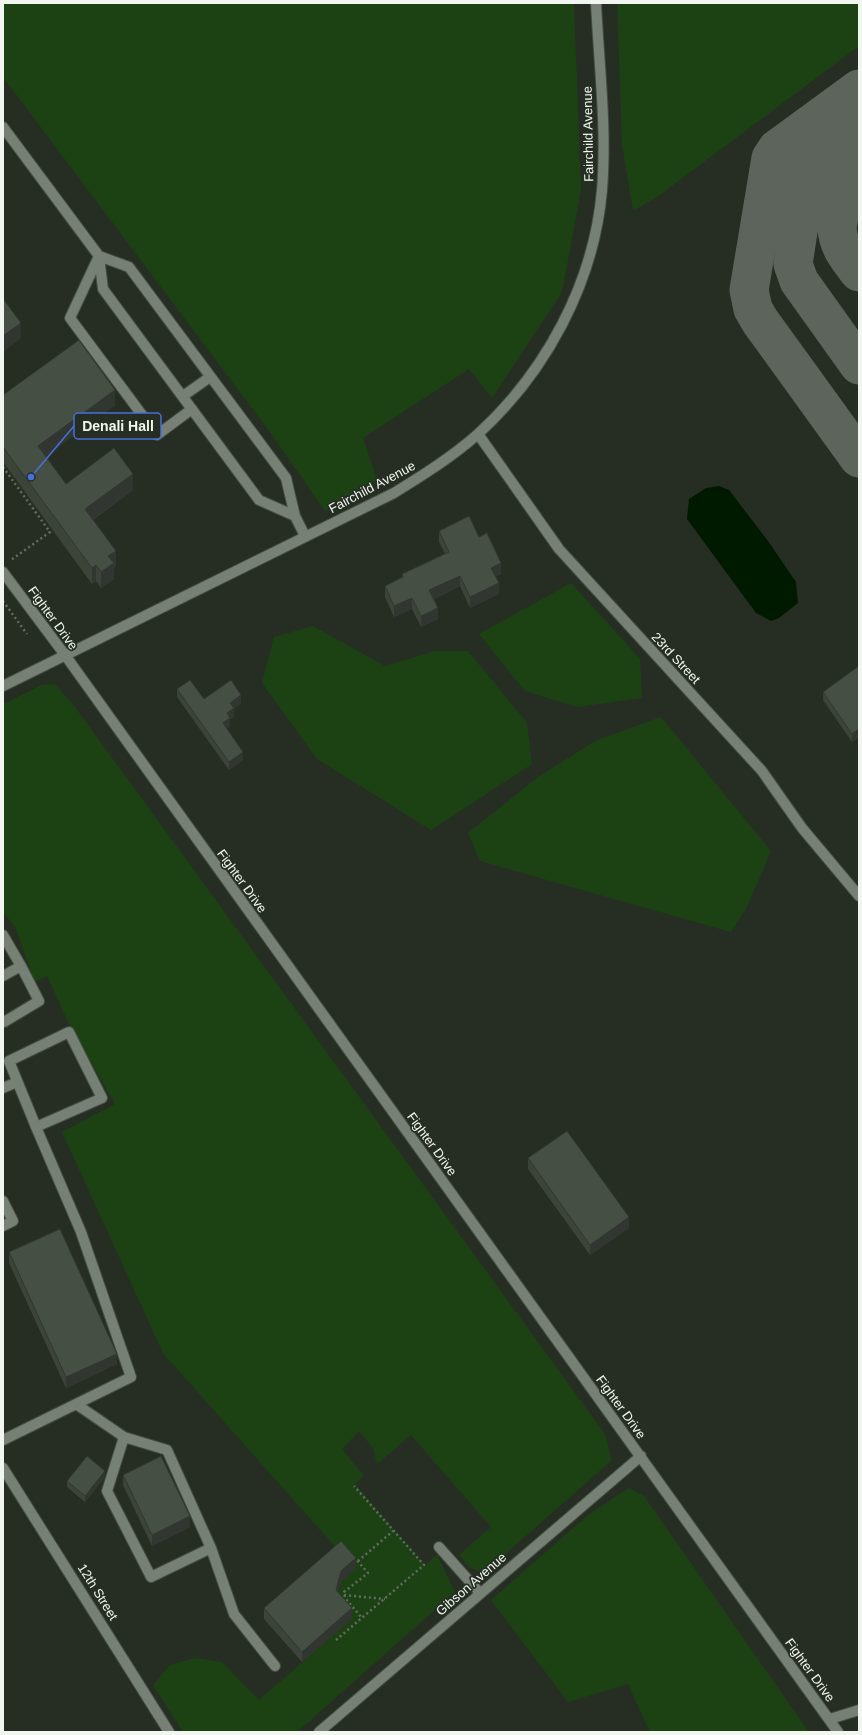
<svg xmlns="http://www.w3.org/2000/svg" width="862" height="1735" viewBox="0 0 862 1735" font-family="Helvetica,sans-serif">
	<rect width="100%" height="100%" fill="#262e24"/>
	<path fill="#1c4214" d="M3 3H574L581 190 562 292 492 398 469 369 363 438 377 480 325 511 270 432 3 77Z
		M617 3H859V46L657 197 633 211 622 144Z
		M571 583 640 659 642 698 577 707 525 691 479 634Z
		M313 626 385 666 435 651H468L527 723 532 764 431 830 317 759 262 683 274 637Z
		M55 684 75 707 605 1434 612 1460 484 1573 470 1568 459 1555 491 1527 411 1435 377 1464 373 1448 359 1431 342 1449 364 1476 355 1484 425 1565 437 1555 455 1592 297 1732H183L153 1685 170 1665 195 1658 222 1662 259 1700 352 1619 337 1600 341 1582 355 1569 163 1353 62 1132 115 1104 69 1024 47 976 35 982 15 927 3 912V704L42 685Z
		M661 717 771 851 748 905 731 932 480 861 468 833 538 777 595 741Z
		M629 1488 644 1496 809 1732H650L628 1684 568 1702 491 1600 588 1515Z"/>
	<path fill="#001a00" d="M719 486 729 490 768 541 796 582 798 603 779 618 771 621 756 613 687 519 689 499 706 488Z"/>
	<g fill="none" stroke-linecap="round" stroke-linejoin="round">
		<path stroke="#5d645b" stroke-width="39" d="M859 89 777 149 771 158 749 290 753 309 760 321 859 458
			M859 96 837 228C838 246 848 258 859 272
			M824 115 816 127 813 135 793 264 799 281 859 365"/>
		<defs>
			<path id="minor" d="M3 127 99 256 103 289 259 500 295 516
				M99 256 129 267 286 478 295 516 305 536
				M99 256 70 318 157 435 192 409
				M183 396 210 377
				M478 434 559 549 762 771 802 828 859 896
				M3 572 65 655 838 1732
				M3 686 394 493C423 475 452 457 478 434 546 372 594 283 602 190 607 128 599 65 596 3
				M3 935 21 966 3 976
				M4 1022 39 1001 21 966
				M69 1032 102 1098 36 1127 9 1061Z
				M3 1088 17 1082
				M3 1201 13 1221 3 1226
				M76 1404 124 1437 167 1450 211 1548 234 1614 275 1666
				M124 1437 107 1491 151 1577 211 1548
				M3 1440 131 1377 81 1232 36 1127
				M3 1468 169 1732
				M439 1547 480 1593
				M830 1719 859 1710
				M319 1732 641 1456"/>
		</defs>
		<use href="#minor" stroke="#444c43" stroke-width="12"/>
		<path stroke="#646b62" stroke-width="2.5" stroke-dasharray="2 3" stroke-linecap="butt" d="M3 467 50 532 11 560
			M3 601 27 634
			M354 1557 368 1573 344 1592 345 1598 362 1618
			M358 1561 393 1531
			M344 1595 385 1599
			M336 1640 424 1565 354 1486"/>
		<use href="#minor" stroke="#768074" stroke-width="10"/>
	</g>
	<path fill="#3c443a" d="M3 395 115 405 46 456 66 484 133 490 93 520 116 566 114 568V579L101 588 96 581 92 584 3 462Z
		M439 531 479 537 501 574 496 576 499 594 470 608 460 586 434 599 438 619 421 627 412 609 394 617 385 597V586L402 577V574L445 554 439 542Z
		M859 666 852 742 823 700V692Z
		M177 689 204 699 241 703 234 709V717L230 719V726L226 729 243 760 229 770 177 697Z
		M528 1158 629 1228 590 1255 528 1169Z
		M9 1252 117 1364 66 1388 9 1263Z
		M123 1475 190 1527 152 1546 123 1485Z
		M105 1477 85 1502 67 1487V1481Z
		M356 1569 341 1582 338 1592 352 1619 302 1662 264 1619V1608Z"/>
	<path fill="#313730" d="M21 323V338L3 352V336Z
		M115 390V405L38 462V446Z
		M133 474V490L85 525V509Z
		M116 551V566L114 568V579L101 588V572L108 556Z
		M501 563V574L491 578V568Z
		M96 565V581L92 584V568Z
		M460 576V586L429 601V590Z
		M499 583V594L470 608V597Z
		M412 598V609L394 617V606Z
		M438 608V619L421 627V616Z
		M241 695V703L234 709V717L230 719V726L223 732V723L227 713 230 703Z
		M859 729V738L852 742V734Z
		M243 752V760L229 770V762Z
		M629 1217V1228L590 1255V1245Z
		M117 1354V1364L66 1388V1377Z
		M105 1471V1477L85 1502V1496Z
		M190 1516V1527L152 1546V1535Z
		M356 1558V1569L341 1582 336 1600V1590L341 1571Z
		M352 1608V1619L302 1662V1652Z"/>
	<path fill="#464f44" stroke="#313730" d="M4 300 21 323 3 336V301Z
		M79 340 115 390 38 446 66 484 114 448 133 474 85 509 116 551 108 556 114 563 101 572 96 565 92 568 3 447V395Z
		M469 516 479 537 487 533 501 563 491 568 499 583 470 597 460 576 429 590 438 608 421 616 412 598 394 606 385 586 403 577 402 574 449 552 439 531Z
		M859 666V729L852 734 823 692Z
		M190 680 204 699 231 680 241 695 230 703 234 708 227 713 230 718 223 723 243 752 229 762 177 689Z
		M567 1131 629 1217 590 1245 528 1158Z
		M60 1229 117 1354 66 1377 9 1252Z
		M87 1456 105 1471 85 1496 67 1481Z
		M161 1456 190 1516 152 1535 123 1475Z
		M341 1541 356 1558 341 1571 336 1590 352 1608 302 1652 264 1608Z"/>
	<g text-anchor="middle" dominant-baseline="central" stroke-width="3.5" stroke-linejoin="round" paint-order="stroke">
		<g font-size="13" fill="#f1f7f0" stroke="#262e24">
			<text transform="translate(588 134) rotate(-91)">Fairchild Avenue</text>
			<text transform="translate(372 487) rotate(-28)">Fairchild Avenue</text>
			<text transform="translate(53 618) rotate(54)">Fighter Drive</text>
			<text transform="translate(676 658) rotate(47)">23rd Street</text>
			<text transform="translate(242 881) rotate(54)">Fighter Drive</text>
			<text transform="translate(432 1144) rotate(54)">Fighter Drive</text>
			<text transform="translate(621 1407) rotate(54)">Fighter Drive</text>
			<text transform="translate(471 1584) rotate(-41)">Gibson Avenue</text>
			<text transform="translate(98 1592) rotate(58)">12th Street</text>
			<text transform="translate(810 1670) rotate(54)">Fighter Drive</text>
		</g>
	</g>
	<path fill="none" stroke="#4770dd" stroke-width="1.5" d="M31 477L74 426"/>
	<circle fill="#4770dd" stroke="#262e24" stroke-width="1.5" cx="31" cy="477" r="4"/>
	<rect fill="#262e24" stroke="#4770dd" stroke-width="1.5" x="74" y="413" width="87" height="26" rx="4"/>
	<g font-size="14" text-anchor="middle" font-weight="bold" fill="#f1f7f0">
		<text x="118" y="431">Denali Hall</text>
	</g>
	<rect width="862" height="1735" fill="none" stroke="#f1f7f0" stroke-width="8"/>
</svg>
